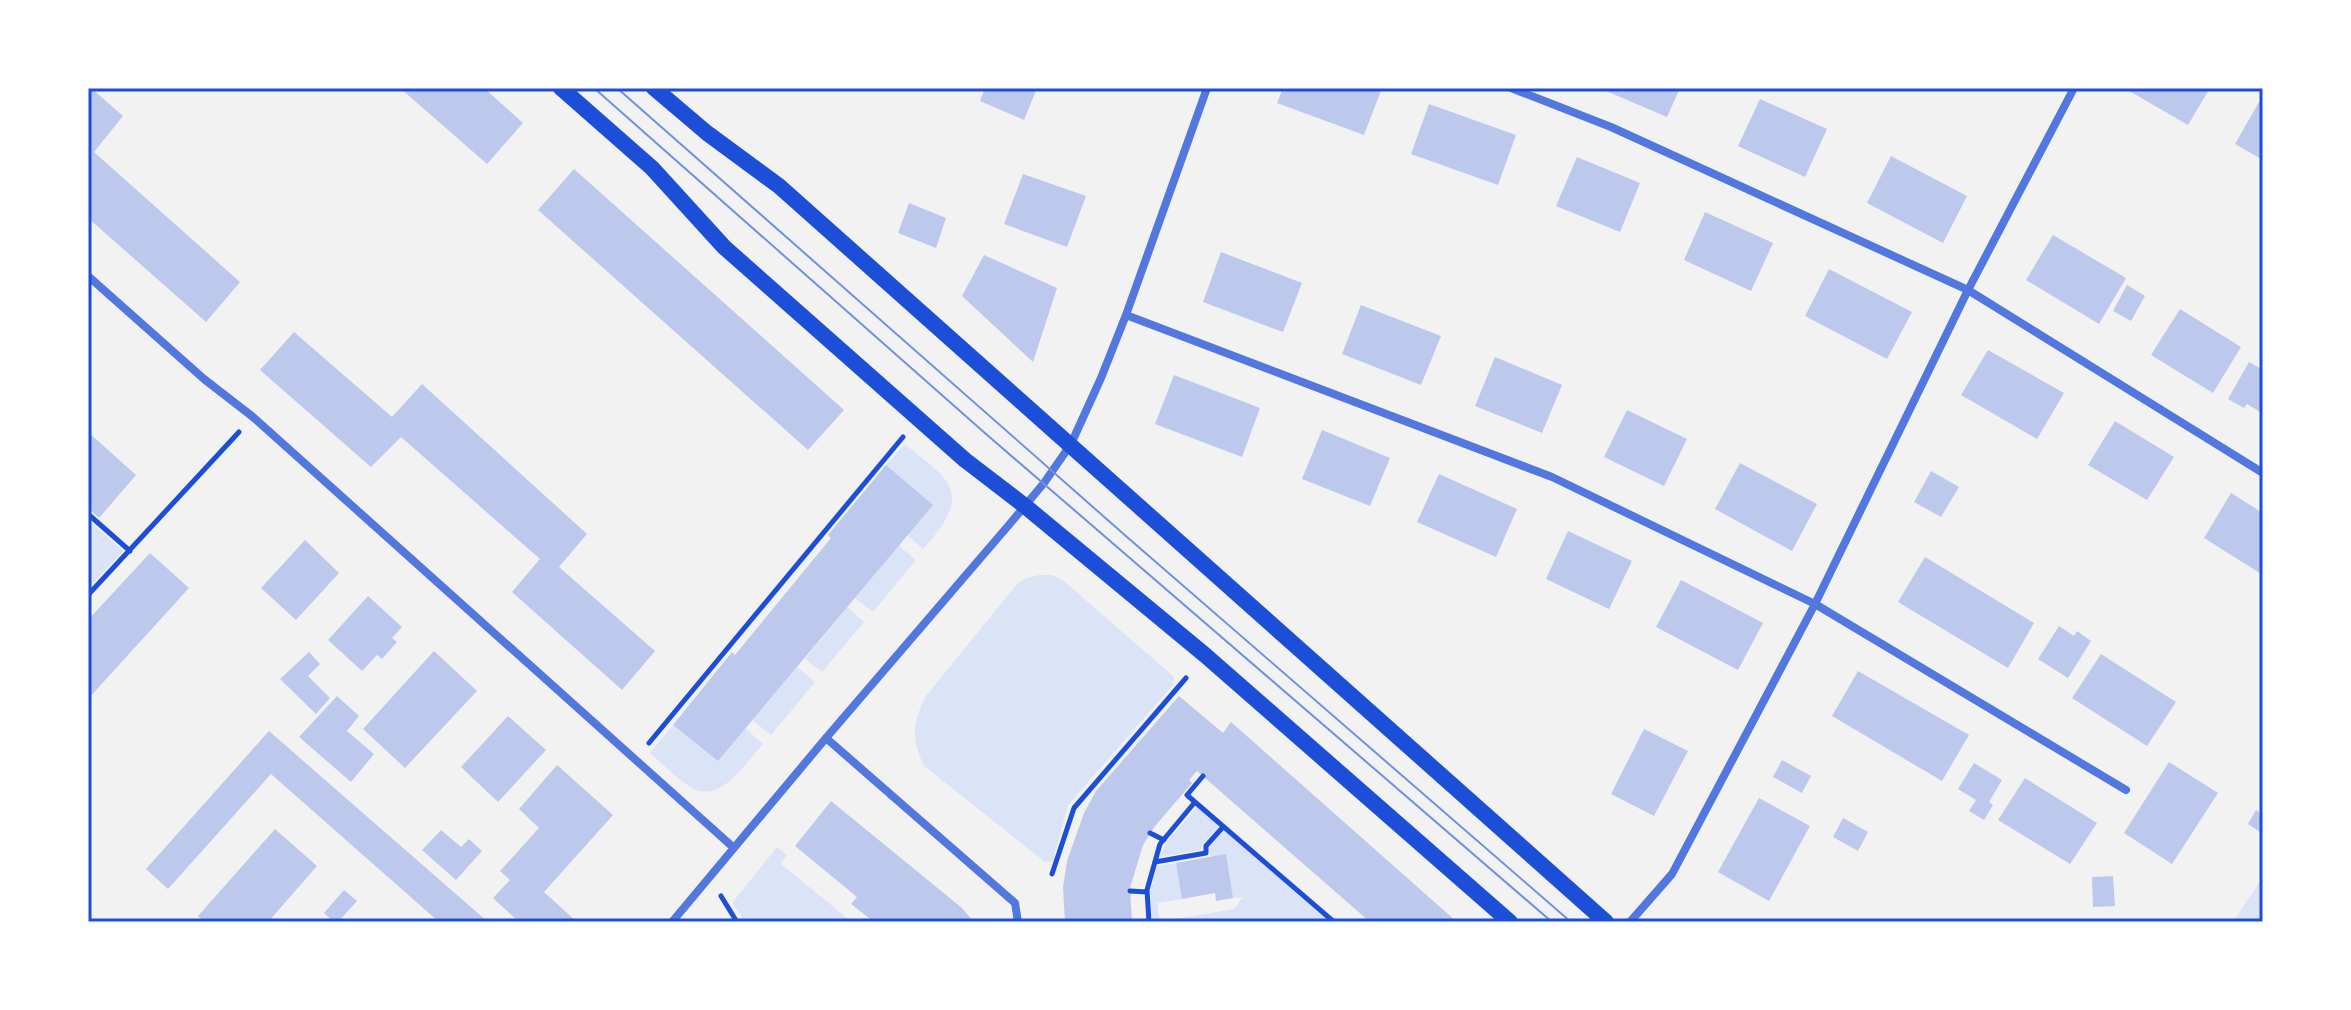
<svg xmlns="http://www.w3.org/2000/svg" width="2351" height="1010" viewBox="0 0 2351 1010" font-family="'Public Sans',sans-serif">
	<rect width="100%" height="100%" fill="#f2f2f2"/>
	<path fill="#dbe4f7" d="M905 444C917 455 939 469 947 482 963 505 937 533 923 549L907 535 886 465Z
		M88 520 123 551 88 589Z
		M898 545 916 560 873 612 855 598Z
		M1039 575H1052L1065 582 1174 677 1173 685 1068 805 1053 861 1045 862 924 766C911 739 912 723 926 696L1017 584 1027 578Z
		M847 607 864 622 822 672 805 659Z
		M797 667 815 682 771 735 752 720Z
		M673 725 718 761 745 728 763 744C745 764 719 807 689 786 675 777 663 764 650 753Z
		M1197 807 1219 826 1201 847V850L1159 857 1169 839Z
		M1224 830 1329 922H1170V920L1234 909 1243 897 1233 898 1225 855 1211 857 1209 848Z
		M777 847 787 855 781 864 852 922H745L732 903Z
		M1176 863 1182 899 1157 903 1160 922H1152L1150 893 1157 866Z
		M2263 877V922H2233Z"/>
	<path fill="#bdc9ec" d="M88 88H91L123 116 94 152 240 282 206 322 88 218Z
		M400 88H484L523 123 487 164Z
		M985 88H1037L1024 120 980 101Z
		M1283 88H1382L1364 135 1277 103Z
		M1599 88H1680L1667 117Z
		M2124 88H2210L2188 125Z
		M1760 99 1827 129 1805 177 1738 146Z
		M2259 102 2263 105V160L2235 144Z
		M1429 104 1516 135 1498 185 1411 154Z
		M1891 156 1967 196 1943 243 1867 203Z
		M1577 157 1640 183 1620 232 1556 206Z
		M574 169 844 410 808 450 538 210Z
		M1023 174 1086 196 1067 247 1004 224Z
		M909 203 946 218 936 248 898 233Z
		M1705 212 1773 243 1751 291 1684 260Z
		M2053 235 2126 278 2099 324 2026 280Z
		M1221 252 1302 283 1283 332 1203 302Z
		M984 255 1057 288 1033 362 962 296Z
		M1829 269 1912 312 1887 359 1805 316Z
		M2127 285 2145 296 2131 321 2113 311Z
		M1361 305 1441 336 1421 385 1342 354Z
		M2180 309 2241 347 2213 393 2151 355Z
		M294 332 392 417 422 384 587 534 559 567 655 651 622 690 512 592 540 559 401 437 371 467 260 370Z
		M1988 350 2064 393 2037 439 1961 395Z
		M1495 357 1562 385 1542 433 1475 406Z
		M2249 362 2263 370V408L2260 412 2247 404 2244 408 2228 399Z
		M1174 375 1260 408 1242 457 1155 424Z
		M1627 410 1687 439 1664 486 1604 457Z
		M2115 421 2174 457 2147 500 2088 465Z
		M1322 430 1390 458 1370 506 1302 479Z
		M88 432 136 475 99 518 88 508Z
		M1740 463 1817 504 1792 551 1715 509Z
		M886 465 933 505 718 761 673 725 732 652 735 655 831 538 828 535Z
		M1931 471 1959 487 1941 517 1914 502Z
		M1439 474 1517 509 1496 557 1417 522Z
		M2231 493 2263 513V575L2204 538Z
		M1568 531 1632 561 1609 609 1546 579Z
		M305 540 339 573 296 620 261 588Z
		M150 553 189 588 88 699V620Z
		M1925 557 2034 623 2008 668 1898 602Z
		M1681 580 1763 623 1738 670 1656 627Z
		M368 596 402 627 392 638 397 642 382 659 377 655 362 671 328 640Z
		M2059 626 2074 636 2077 631 2091 641 2068 678 2038 659Z
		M434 651 477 691 405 768 363 729Z
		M309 652 320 664 308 676 330 698 316 714 280 679Z
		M2101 654 2176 702 2147 746 2072 698Z
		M1858 671 1969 735 1942 781 1832 716Z
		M337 696 359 716 347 731 374 754 351 782 299 737Z
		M1179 696 1223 733 1231 722 1457 922H1370L1197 771 1189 780 1192 783 1155 826 1143 845 1130 888 1132 922H1065L1063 887 1067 861 1084 813 1096 791Z
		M508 716 546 750 498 802 461 767Z
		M1644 729 1688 751 1654 816 1611 794Z
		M269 731 379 827 488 922H439L271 774 168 889 146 869Z
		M1782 760 1811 776 1802 793 1773 777Z
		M2169 762 2218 793 2172 864 2124 833Z
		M1974 763 2002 780 1989 802 1993 805 1984 820 1969 811 1976 800 1958 789Z
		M557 765 613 815 544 892 577 922H519L493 898 510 880 500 871 539 828 519 809Z
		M2025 778 2097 823 2070 864 1998 820Z
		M1759 798 1810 826 1769 901 1718 872Z
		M831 801 962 908 974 922H874L851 904 857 897 795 846Z
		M2256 810 2263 815V834L2248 824Z
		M1843 818 1868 832 1858 851 1833 837Z
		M275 829 317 866 268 922H205L198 916Z
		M441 830 461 847 469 839 482 851 456 880 422 850Z
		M1226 854 1233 898 1216 901 1215 893 1182 899 1176 863Z
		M2113 876 2115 906 2093 907 2092 877Z
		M344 890 357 901 338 922H334L324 913Z"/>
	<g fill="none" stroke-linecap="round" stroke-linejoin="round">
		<path stroke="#1d4ed8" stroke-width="5" d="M88 514 130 551
			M88 595 239 432
			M649 743 903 437
			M1195 802 1187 795 1203 776
			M1150 833 1164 840
			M1155 862 1206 853V846L1223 827
			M1052 874 1074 808 1186 678
			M1130 891 1147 892
			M721 896 737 922
			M1149 922 1147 890 1160 844 1195 802 1334 922"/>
		<path stroke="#5277de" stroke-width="8" d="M1511 88 1611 127 1968 290 2263 473
			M88 276 204 379 253 417 734 848
			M1126 315 1552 477 1815 604 2126 790
			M826 738 1015 903 1018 922
			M672 922 826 738 1008 526 1044 483 1071 444 1101 378 1126 315 1207 88
			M1630 922 1672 874 1815 604 1968 290 2074 88"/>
		<path stroke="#1d4ed8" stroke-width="16" d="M561 88 652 168 724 247 965 460 1025 506 1205 655 1510 922
			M654 88 707 133 779 186 1606 922"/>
		<path stroke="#7290e2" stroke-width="2" d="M594 88 986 434 1552 922
			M617 88 1127 537 1571 922"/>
	</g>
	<rect width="2351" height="1010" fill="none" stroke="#ffffff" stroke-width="180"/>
	<rect x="90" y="90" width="2171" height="830" fill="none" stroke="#1d4ed8" stroke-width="3"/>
</svg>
